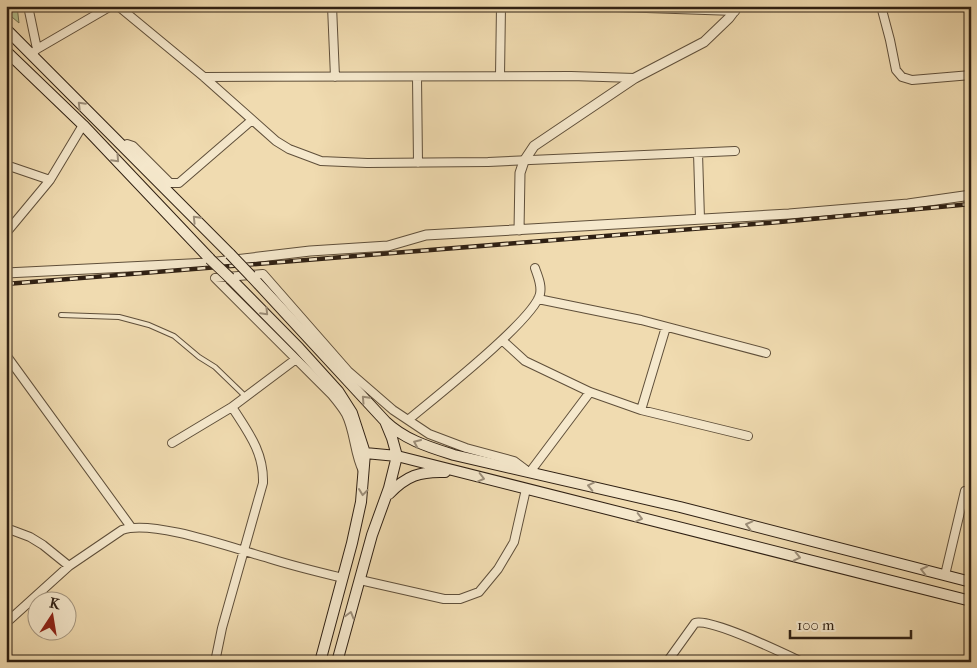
<svg xmlns="http://www.w3.org/2000/svg" width="977" height="668" viewBox="0 0 977 668" font-family="'IM FELL French Canon',serif">
	<rect width="100%" height="100%" fill="#f0dbb0"/>
	<filter id="stains"><feTurbulence type="fractalNoise" baseFrequency=".004" numOctaves="4"/><feColorMatrix values="0 0 0 0 .2 0 0 0 0 .09 0 0 0 0 .02 0 0 0 .5 -.17"/></filter>
	<radialGradient id="worn" r=".72"><stop offset=".6" stop-color="#630" stop-opacity="0"/><stop offset="1" stop-color="#630" stop-opacity=".3"/></radialGradient>
	<path fill="#b5c18e" stroke="#727050" d="M6 6H17L19 23 6 12Z"/>
	<g fill="none" stroke-linecap="round" stroke-linejoin="round">
		<defs>
			<path id="service" d="M61 315 119 317 149 325 174 336 199 357 215 367 245 396"/>
			<path id="minor" d="M28 6 37 49
				M118 6 204 77 276 141 289 149 321 161 367 163 488 162 735 151
				M332 6 335 77
				M587 6 735 11
				M881 6 890 40 896 70 902 77 912 80 971 75
				M32 54 37 49 111 6
				M500 76 501 6
				M204 77 571 76 635 78
				M417 77 418 163
				M123 146 127 144 133 146 170 183H179L252 120
				M698 153 700 219
				M6 165 50 180
				M6 233 50 180 83 125
				M538 299 641 320 766 353
				M502 340 525 361 590 392 641 410 748 436
				M6 355 131 527
				M641 410 666 327
				M408 420C433 399 534 320 540 294 542 285 538 277 535 268
				M172 443 232 407 296 359
				M363 471C354 453 355 432 346 414 342 407 337 401 332 395L215 278 263 274 348 371 393 410 429 434 466 448 514 461 526 470
				M530 472 590 392
				M6 528 30 537 43 545 69 566
				M945 575 965 491 971 492
				M360 580 444 599H460L479 592 498 569 514 542 526 489
				M6 623 69 566 122 530C153 519 235 549 268 558 293 566 318 572 343 578
				M215 662 222 628 263 483C264 452 248 432 232 407
				M667 662 695 623C711 618 783 653 802 662"/>
			<path id="tertiary" d="M519 230 520 173 524 161 534 146 635 78 704 42 729 18 738 6
				M6 273 209 263 310 251 388 246 426 235 789 214 908 204 971 195"/>
			<path id="secondary" d="M6 29 230 254
				M6 51 83 125 210 259
				M251 276 385 421 392 438 397 456 389 488 372 535 337 662
				M230 278 299 348 338 391 352 413 365 453 361 502 352 543 320 662
				M385 421C405 440 429 447 454 455L680 507 971 582
				M365 453 397 456 971 601
				M389 494C406 476 420 471 445 472"/>
		</defs>
		<use href="#service" stroke="#5f4f3a" stroke-width="6"/>
		<use href="#minor" stroke="#5f4f3a" stroke-width="10"/>
		<use href="#tertiary" stroke="#5f4f3a" stroke-width="11"/>
		<use href="#secondary" stroke="#2f2013" stroke-width="12"/>
		<use href="#service" stroke="#f5e8cc" stroke-width="4"/>
		<use href="#minor" stroke="#f5e8cc" stroke-width="8"/>
		<use href="#tertiary" stroke="#f5e8cc" stroke-width="9"/>
		<use href="#secondary" stroke="#f5e8cc" stroke-width="10"/>
		<defs>
			<path id="rail" d="M6 284 780 222 971 204"/>
		</defs>
		<use href="#rail" stroke="#2f2013" stroke-width="4.5"/>
		<use href="#rail" stroke="#f5e8cc" stroke-width="2.5" stroke-dasharray="8" stroke-linecap="butt"/>
		<defs>
			<path id="secondary-bridge" d="M230 254 251 276
				M210 259 230 278"/>
		</defs>
		<use href="#secondary-bridge" stroke="#2f2013" stroke-width="12" stroke-linecap="butt"/>
		<use href="#secondary-bridge" stroke="#f5e8cc" stroke-width="10"/>
	</g>
	<defs><path id="oneway-chevron" d="M-2-3.5L2.5 0L-2 3.5" fill="none" stroke-width="1.6" stroke-linecap="round" stroke-linejoin="round" transform="scale(1.25)"/></defs>
	<g stroke="#9c8e79">
		<use href="#oneway-chevron" transform="translate(81 105) rotate(-135)"/>
		<use href="#oneway-chevron" transform="translate(116 159) rotate(47)"/>
		<use href="#oneway-chevron" transform="translate(196 219) rotate(-134)"/>
		<use href="#oneway-chevron" transform="translate(265 312) rotate(46)"/>
		<use href="#oneway-chevron" transform="translate(365 399) rotate(-133)"/>
		<use href="#oneway-chevron" transform="translate(417 443) rotate(-156)"/>
		<use href="#oneway-chevron" transform="translate(481 478) rotate(14)"/>
		<use href="#oneway-chevron" transform="translate(591 486) rotate(-167)"/>
		<use href="#oneway-chevron" transform="translate(363 492) rotate(97)"/>
		<use href="#oneway-chevron" transform="translate(639 518) rotate(14)"/>
		<use href="#oneway-chevron" transform="translate(749 525) rotate(-166)"/>
		<use href="#oneway-chevron" transform="translate(797 557) rotate(13)"/>
		<use href="#oneway-chevron" transform="translate(924 570) rotate(-166)"/>
		<use href="#oneway-chevron" transform="translate(350 615) rotate(-74)"/>
	</g>
	<rect width="977" height="668" fill="none" stroke="#f0dbb0" stroke-width="25"/>
	<rect x="8" y="8" width="962" height="653" fill="none" stroke="#2f2013" stroke-width="2.5"/>
	<rect x="12" y="12" width="952" height="643" fill="none" stroke="#2f2013"/>
	<g transform="translate(52 616) rotate(12)"><circle r="24" fill="#f5e8cc" stroke="#a69882"/>
	<path d="M0-4L9 19L0 12L-9 19Z" fill="#8f2418"/>
	<text y="-8" font-size="14" font-weight="bold" text-anchor="middle" fill="#2f2013">K</text>
	</g>
	<path d="M790 630v8h121v-8" fill="none" stroke="#2f2013" stroke-width="2.5"/>
	<text x="797" y="630" font-size="15" fill="#2f2013" stroke="#f5e8cc" stroke-width="4" paint-order="stroke">100 m</text>
	<rect width="100%" height="100%" filter="url(#stains)"/>
	<rect width="100%" height="100%" fill="url(#worn)"/>
</svg>
